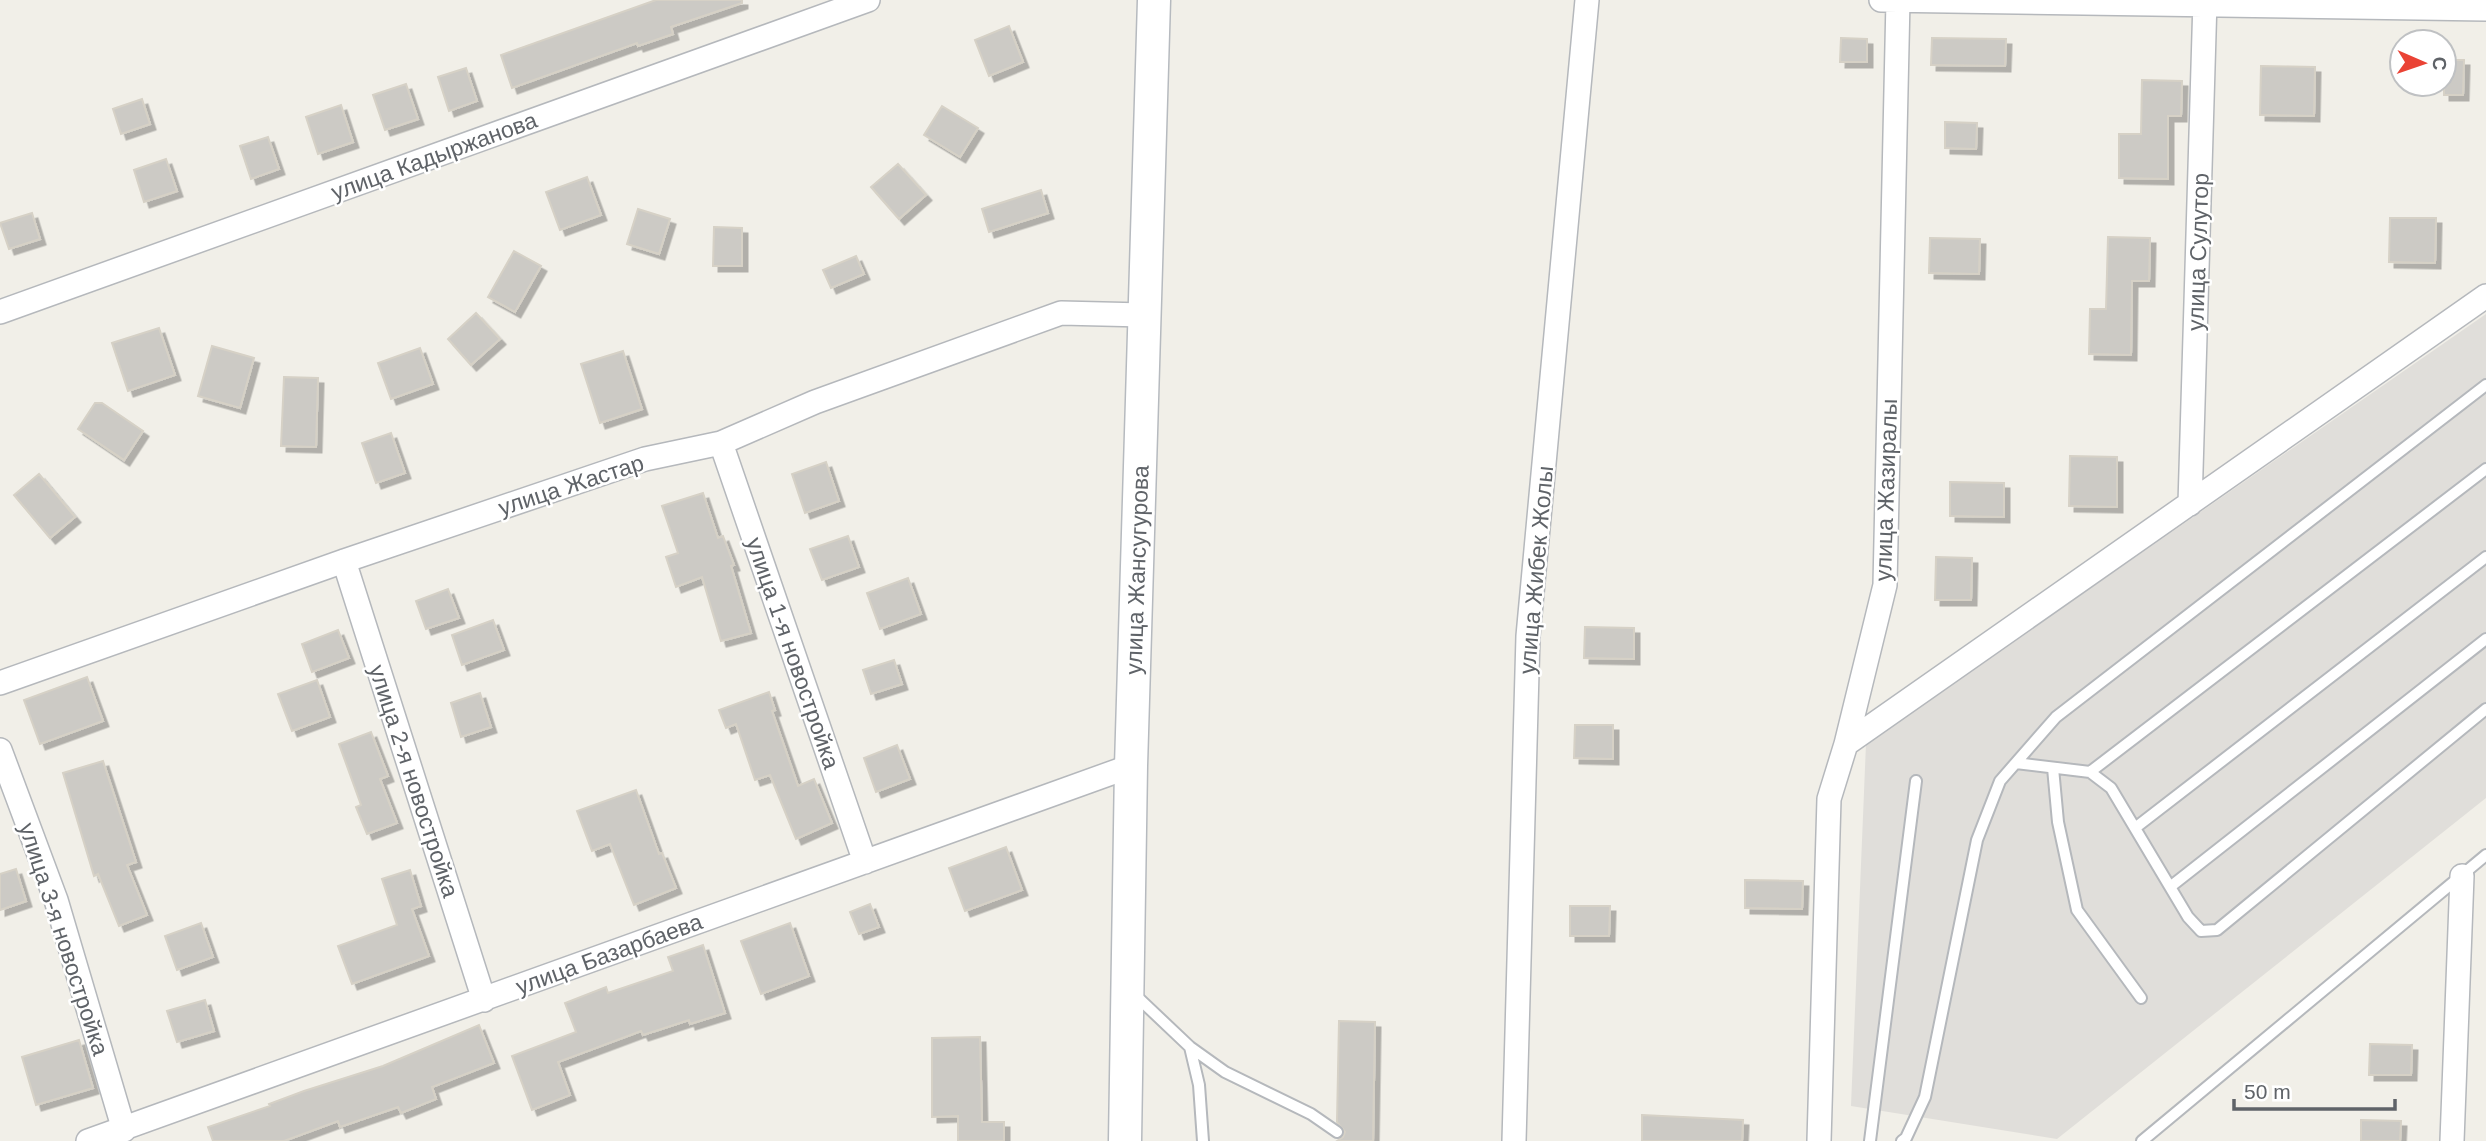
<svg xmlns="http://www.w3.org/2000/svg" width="2486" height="1141" viewBox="0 0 2486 1141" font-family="Arial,sans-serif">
	<defs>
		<filter id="shadow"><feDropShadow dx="5.5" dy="5.5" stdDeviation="0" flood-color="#0004"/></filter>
	</defs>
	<rect width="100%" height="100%" fill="#f1efe8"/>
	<path fill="#e0deda" d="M2486 314V798L2057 1139 1851 1106 1866 744Z"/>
	<path fill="#cccac5" stroke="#d6d1c6" stroke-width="2" filter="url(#shadow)" d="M656 0H742V3L671 27 673 34 638 46 637 43 512 88 501 55Z
		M1009 26 1023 62 989 76 975 40Z
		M1841 38 1867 39V62H1840Z
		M1932 38 2006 39 2005 66 1931 65Z
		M2444 60H2464L2463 95H2444Z
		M2261 66 2315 67 2314 116 2260 115Z
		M466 68 477 101 449 111 438 77Z
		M2142 80 2182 81 2181 116H2168V179L2119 178V134H2141Z
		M406 84 418 119 385 130 373 95Z
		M142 99 150 124 121 134 113 109Z
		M341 105 353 142 318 154 306 117Z
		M942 106 978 128 960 157 924 135Z
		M1945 122 1977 123 1976 149 1945 148Z
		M268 137 279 169 251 179 240 146Z
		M166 159 177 191 144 202 134 170Z
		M898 164 926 195 899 219 871 187Z
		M587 177 601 215 560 230 546 192Z
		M1041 190 1048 213 989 232 982 209Z
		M638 209 670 219 659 254 627 244Z
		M32 213 40 239 9 249 0 223Z
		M2390 218H2436L2435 263 2389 262Z
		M714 227 742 228V266H713Z
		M2108 237 2150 238 2149 281H2132L2131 355 2089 354 2090 309H2106Z
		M1930 238 1980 239 1979 274 1929 273Z
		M514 251 541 266 515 312 488 297Z
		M856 256 864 274 831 288 823 270Z
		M476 313 500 339 471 365 448 339Z
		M159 328 175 375 128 391 112 343Z
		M212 346 254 358 240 408 198 396Z
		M420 348 433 384 391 399 378 363Z
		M623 351 642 409 600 423 581 364Z
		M284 377 318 378 316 447 281 446Z
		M95 403H102L143 431 124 460 78 429Z
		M391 433 405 473 376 483 362 443Z
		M2070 456 2117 457V507L2069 506Z
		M826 462 839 501 805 513 792 474Z
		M39 474 75 517 50 538 14 495Z
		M1950 482 2004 483V517L1950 516Z
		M703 493 718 538 723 536 734 565 731 566 751 633 721 641 702 577 676 587 666 557 678 553 662 506Z
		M848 536 859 567 822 580 810 549Z
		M1936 557 1972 558 1971 600H1935Z
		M908 578 921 614 880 629 867 593Z
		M448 589 459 618 426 629 416 601Z
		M493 620 504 650 462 665 452 635Z
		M1585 627 1634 628V659L1584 658Z
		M338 630 349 658 312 672 302 644Z
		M894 660 902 684 871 694 863 670Z
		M87 677 103 721 40 744 24 700Z
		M317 680 330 717 292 731 278 694Z
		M769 692 775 710 772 711 798 786 814 779 832 823 796 839 770 775 755 780 736 724 726 728 719 710Z
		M480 693 491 727 461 737 451 703Z
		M1575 725H1613V759L1574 758Z
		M371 732 388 776 380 779 397 823 367 834 356 807 361 805 339 744Z
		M897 745 910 779 876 792 864 758Z
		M103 761 136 862 127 865 147 915 119 926 98 874 94 876 63 773Z
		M636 790 659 854 662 853 676 888 634 905 610 844 592 851 577 811Z
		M1006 847 1022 890 965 911 949 868Z
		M16 869 26 901 0 910V874Z
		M410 870 421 906 412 909 429 956 352 984 338 946 397 925 382 879Z
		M1745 880 1803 881 1802 909 1745 908Z
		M870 904 879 927 859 934 850 912Z
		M1570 906H1610L1609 936H1570Z
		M201 923 213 957 177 970 165 936Z
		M790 923 809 976 761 994 741 941Z
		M703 945 725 1013 690 1024 689 1020 643 1035 641 1031 558 1062 570 1095 532 1110 512 1056 576 1032 565 1003 606 987 608 993 673 971 668 957Z
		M205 1000 214 1031 177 1042 167 1011Z
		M1339 1021 1375 1022 1373 1141H1337L1343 1137 1345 1132 1337 1122Z
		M479 1025 494 1063 432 1087 436 1099 401 1113 398 1107 340 1127 338 1121 284 1141H213L208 1127 270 1106 269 1104 304 1091 383 1066Z
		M980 1037 982 1122H1004V1141H958V1116L932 1117V1038Z
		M79 1040 93 1088 36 1105 22 1057Z
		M2370 1044 2412 1045 2411 1075H2369Z
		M1642 1115 1743 1120 1742 1141H1642Z
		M2361 1120 2401 1121 2400 1141H2361Z"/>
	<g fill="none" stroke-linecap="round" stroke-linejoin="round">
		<defs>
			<path id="service" d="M2016 763 2090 772 2111 788 2188 917 2201 931 2217 930 2486 709
				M2053 768 2058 822 2077 910 2141 998
				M2090 772 2486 469
				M2135 828 2486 557
				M2170 887 2486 639
				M1133 993 1190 1047 1225 1072 1311 1114 1337 1132
				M1190 1047 1199 1085 1203 1141
				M1870 1141 1916 781
				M1902 1141 1906 1138 1925 1097 1977 840 2000 781 2056 717 2486 385
				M2142 1141 2486 855"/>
			<path id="minor" d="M1881 0 2486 9
				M0 312 868 0
				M721 443 865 862
				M2190 504 2205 0
				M344 561 484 1000
				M0 683 344 561 645 459 721 443 815 402 1061 313 1144 315
				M1846 744 2486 296
				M0 750 56 900 124 1130
				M88 1141 1131 766
				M1514 1141 1528 636 1587 0
				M1819 1141 1829 799 1846 744 1885 585 1898 0
				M2452 1141 2462 876"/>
			<path id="secondary" d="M1125 1141 1131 766 1154 0"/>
		</defs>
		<use href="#service" stroke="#b5b8bc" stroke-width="14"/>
		<use href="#minor" stroke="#b5b8bc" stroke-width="26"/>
		<use href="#secondary" stroke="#b6babf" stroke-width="35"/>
		<use href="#service" stroke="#fff" stroke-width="10"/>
		<use href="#minor" stroke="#fff" stroke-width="23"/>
		<use href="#secondary" stroke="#fff" stroke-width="32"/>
	</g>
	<g text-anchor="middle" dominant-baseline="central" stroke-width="5" stroke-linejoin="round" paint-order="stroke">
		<g font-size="23" fill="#5f6368" stroke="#fff">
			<text transform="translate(434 156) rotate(-20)">улица Кадыржанова</text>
			<text transform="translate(2198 252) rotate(-88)">улица Сулутор</text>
			<text transform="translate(571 485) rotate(-18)">улица Жастар</text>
			<text transform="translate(1886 490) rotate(-88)">улица Жазиралы</text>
			<text transform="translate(1137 570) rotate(-88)">улица Жансугурова</text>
			<text transform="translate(1536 570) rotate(-85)">улица Жибек Жолы</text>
			<text transform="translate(793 653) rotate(71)">улица 1-я новостройка</text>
			<text transform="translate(414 781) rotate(72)">улица 2-я новостройка</text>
			<text transform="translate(64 939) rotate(72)">улица 3-я новостройка</text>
			<text transform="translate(609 954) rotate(-20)">улица Базарбаева</text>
		</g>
	</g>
	<g transform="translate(2423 63) rotate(92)"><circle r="33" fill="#ffffff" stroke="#bfc1c3" stroke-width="2"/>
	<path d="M0-5L12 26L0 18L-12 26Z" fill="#ea4335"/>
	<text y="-10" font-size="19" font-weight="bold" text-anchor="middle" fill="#5f6368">С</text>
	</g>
	<path d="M2234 1099v10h161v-10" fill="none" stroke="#5f6368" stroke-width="3.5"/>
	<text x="2244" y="1099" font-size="21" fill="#5f6368" stroke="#ffffff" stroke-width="5" paint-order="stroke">50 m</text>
</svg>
